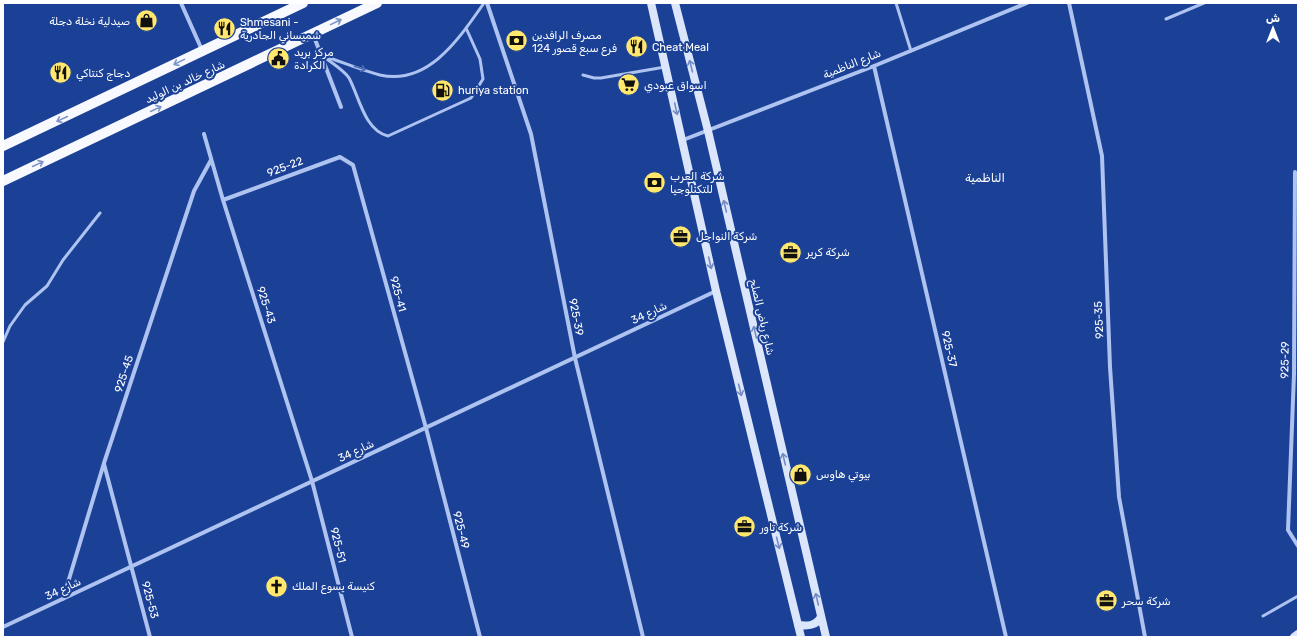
<svg xmlns="http://www.w3.org/2000/svg" width="1301" height="640" viewBox="0 0 1301 640" font-family="Rubik,'Noto Naskh Arabic',sans-serif">
	<rect width="100%" height="100%" fill="#1b4197"/>
	<g fill="none" stroke-linecap="round" stroke-linejoin="round">
		<path stroke="#aec3f0" stroke-width="3" d="M896 3 911 51
			M1166 19 1204 3
			M323 56C330 62 344 70 349 78 359 96 364 130 388 136L471 98 483 79 480 59 466 28
			M324 56C342 62 361 70 380 75 429 86 460 37 484 3
			M583 75 594 78H601L665 67
			M3 342 10 326 25 305 47 286 63 260 100 213
			M1263 616 1298 596"/>
		<path stroke="#aec3f0" stroke-width="4" d="M181 3 202 50
			M487 3 531 134 575 358 643 637
			M1069 3 1102 156 1110 367 1119 497 1145 637
			M313 34 341 107
			M874 66 1006 637
			M204 134 223 200 312 481 352 637
			M683 140 874 66 1027 3
			M1295 172 1294 374 1288 530 1298 546
			M223 200 340 157 353 165 426 428 480 637
			M104 464 150 637
			M63 599 104 463 194 191 211 160
			M3 627 716 291"/>
		<path stroke="#dce6fb" stroke-width="8" d="M651 3 716 291 801 637
			M675 3 708 131 826 637
			M798 625C808 626 816 626 821 617
			M1294 637 1298 634"/>
		<path stroke="#f7f9ff" stroke-width="10" d="M3 146 303 3
			M3 181 377 3"/>
	</g>
	<defs><path id="oneway-shaft" d="M-6 0H5M1.5-3L5.5 0L1.5 3" fill="none" stroke-width="1.6" stroke-linecap="round" stroke-linejoin="round"/></defs>
	<g stroke="#7e94c6">
		<use href="#oneway-shaft" transform="translate(336 22) rotate(-26)"/>
		<use href="#oneway-shaft" transform="translate(179 62) rotate(154)"/>
		<use href="#oneway-shaft" transform="translate(156 109) rotate(-25)"/>
		<use href="#oneway-shaft" transform="translate(62 119) rotate(155)"/>
		<use href="#oneway-shaft" transform="translate(38 164) rotate(-25)"/>
	</g>
	<g stroke="#728bc4">
		<use href="#oneway-shaft" transform="translate(691 66) rotate(-104)"/>
		<use href="#oneway-shaft" transform="translate(676 109) rotate(77)"/>
		<use href="#oneway-shaft" transform="translate(725 206) rotate(-103)"/>
		<use href="#oneway-shaft" transform="translate(710 263) rotate(77)"/>
		<use href="#oneway-shaft" transform="translate(755 332) rotate(-103)"/>
		<use href="#oneway-shaft" transform="translate(740 390) rotate(76)"/>
		<use href="#oneway-shaft" transform="translate(784 459) rotate(-103)"/>
		<use href="#oneway-shaft" transform="translate(778 543) rotate(76)"/>
		<use href="#oneway-shaft" transform="translate(817 599) rotate(-103)"/>
	</g>
	<use stroke="#4e6eb6" href="#oneway-shaft" transform="translate(360 68) rotate(18)"/>
	<defs>
		<symbol id="shop-disc" viewBox="-11 -11 22 22"><circle r="9.5" fill="#ffe86d" stroke="#1b4197"/><path d="M-5-2.5h2.3a2.7 3.5 0 0 1 5.4 0H5L5.5 6h-11ZM-1.5-2.5h3a1.5 2.3 0 0 0-3 0Z" fill="#111"/></symbol>
		<symbol id="restaurant-disc" viewBox="-11 -11 22 22"><circle r="9.5" fill="#ffe86d" stroke="#1b4197"/><path d="M-5-6h1v4h1v-4h1v4h1v-4h1v5L-1.5 .5V6h-2V.5L-5-1ZM5-6V6H3V1.5H1.5Q1.5-4 5-6Z" fill="#111"/></symbol>
		<symbol id="bank-disc" viewBox="-11 -11 22 22"><circle r="9.5" fill="#ffe86d" stroke="#1b4197"/><path d="M-6-4H6V4H-6ZM0-2.3a2.3 2.3 0 1 0 0 4.6a2.3 2.3 0 1 0 0-4.6Z" fill="#111"/></symbol>
		<symbol id="civic-disc" viewBox="-11 -11 22 22"><circle r="9.5" fill="#ffe86d" stroke="#1b4197"/><path d="M-.6-6.5H3V-4.5H.6V-3L4-1V1h2V6H-6V1h2V-1L-.6-3ZM-1.2 2.5V6h2.4V2.5Z" fill="#111"/></symbol>
		<symbol id="supermarket-disc" viewBox="-11 -11 22 22"><circle r="9.5" fill="#ffe86d" stroke="#1b4197"/><path d="M-6-5.5h2.5l.6 2H6L4.5 2H-2.5L-4.4-4H-6ZM-1.5 3.2a1.3 1.3 0 1 0 .1 0ZM3 3.2a1.3 1.3 0 1 0 .1 0Z" fill="#111"/></symbol>
		<symbol id="fuel-disc" viewBox="-11 -11 22 22"><circle r="9.5" fill="#ffe86d" stroke="#1b4197"/><path d="M-5.5-6h7V0h2V4h1.3V-2.5L3-4.5l.8-.8L6-3V5H2.5V1h-1V6h-7ZM-4.2-4.7v3.2H.2V-4.7Z" fill="#111"/></symbol>
		<symbol id="office-disc" viewBox="-11 -11 22 22"><circle r="9.5" fill="#ffe86d" stroke="#1b4197"/><path d="M-6-3h4V-5.5h4V-3h4V5H-6ZM-1-4.5V-3h2v-1.5ZM-6 0V1H6V0Z" fill="#111"/></symbol>
		<symbol id="church-disc" viewBox="-11 -11 22 22"><circle r="9.5" fill="#ffe86d" stroke="#1b4197"/><path d="M-1.2-6h2.4v3.5h3.3v2.4h-3.3V6h-2.4V-.1h-3.3v-2.4h3.3Z" fill="#111"/></symbol>
	</defs>
	<g fill-rule="evenodd">
		<use href="#shop-disc" x="134" y="8" width="25" height="25"/>
		<use href="#restaurant-disc" x="212" y="16" width="25" height="25"/>
		<use href="#bank-disc" x="504" y="28" width="25" height="25"/>
		<use href="#restaurant-disc" x="624" y="34" width="25" height="25"/>
		<use href="#civic-disc" x="266" y="46" width="25" height="25"/>
		<use href="#restaurant-disc" x="48" y="60" width="25" height="25"/>
		<use href="#supermarket-disc" x="616" y="72" width="25" height="25"/>
		<use href="#fuel-disc" x="430" y="78" width="25" height="25"/>
		<use href="#bank-disc" x="642" y="170" width="25" height="25"/>
		<use href="#office-disc" x="668" y="224" width="25" height="25"/>
		<use href="#office-disc" x="778" y="240" width="25" height="25"/>
		<use href="#shop-disc" x="788" y="462" width="25" height="25"/>
		<use href="#office-disc" x="732" y="514" width="25" height="25"/>
		<use href="#church-disc" x="264" y="574" width="25" height="25"/>
		<use href="#office-disc" x="1094" y="588" width="25" height="25"/>
	</g>
	<g text-anchor="middle" dominant-baseline="central" stroke-width="4" stroke-linejoin="round" paint-order="stroke">
		<g font-size="11" fill="#fff" stroke="#1b4197" text-anchor="start">
			<text x="130" y="21" text-anchor="end">صيدلية نخلة دجلة</text>
			<text x="240" y="22">Shmesani -<tspan x="240" dy="13">شميساني الجادرية</tspan></text>
			<text x="532" y="35">مصرف الرافدين<tspan x="532" dy="13">فرع سبع قصور 124</tspan></text>
			<text x="652" y="47">Cheat Meal</text>
			<text x="294" y="52">مركز بريد<tspan x="294" dy="13">الكرادة</tspan></text>
			<text x="76" y="73">دجاج كنتاكي</text>
			<text x="644" y="85">اسواق عبودي</text>
			<text x="458" y="90">huriya station</text>
			<text x="670" y="176">شركة العرب<tspan x="670" dy="13">للتكنلوجيا</tspan></text>
			<text x="696" y="236">شركة النواجل</text>
			<text x="806" y="252">شركة كرير</text>
			<text x="816" y="474">بيوتي هاوس</text>
			<text x="760" y="527">شركة تاور</text>
			<text x="292" y="586">كنيسة يسوع الملك</text>
			<text x="1122" y="601">شركة سحر</text>
		</g>
		<g font-size="11" fill="#fff" stroke="#1b4197">
			<text transform="translate(852 64) rotate(-22)">شارع الناظمية</text>
			<text transform="translate(185 82) rotate(-25)">شارع خالد بن الوليد</text>
			<text transform="translate(285 167) rotate(-21)">925-22</text>
			<text transform="translate(398 294) rotate(75)">925-41</text>
			<text transform="translate(266 305) rotate(72)">925-43</text>
			<text transform="translate(649 313) rotate(-25)">شارع 34</text>
			<text transform="translate(576 317) rotate(79)">925-39</text>
			<text transform="translate(762 317) rotate(77)">شارع رياض الصلح</text>
			<text transform="translate(1099 320) rotate(-92)">925-35</text>
			<text transform="translate(949 349) rotate(77)">925-37</text>
			<text transform="translate(1285 360) rotate(-89)">925-29</text>
			<text transform="translate(124 374) rotate(-72)">925-45</text>
			<text transform="translate(356 451) rotate(-25)">شارع 34</text>
			<text transform="translate(461 530) rotate(76)">925-49</text>
			<text transform="translate(338 545) rotate(76)">925-51</text>
			<text transform="translate(63 589) rotate(-25)">شارع 34</text>
			<text transform="translate(150 600) rotate(75)">925-53</text>
		</g>
		<g font-size="12" fill="#fff" stroke="#1b4197">
			<text x="985" y="178">الناظمية</text>
		</g>
	</g>
	<rect width="1301" height="640" fill="none" stroke="#ffffff" stroke-width="8"/>
	<g transform="translate(1273 28)" stroke="#1b4197" stroke-width="3" paint-order="stroke">
	<path d="M0-3L7 15L0 10L-7 15Z" fill="#ffffff"/>
	<text y="-6" font-size="11" font-weight="bold" text-anchor="middle" fill="#ffffff">ش</text>
	</g>
</svg>
